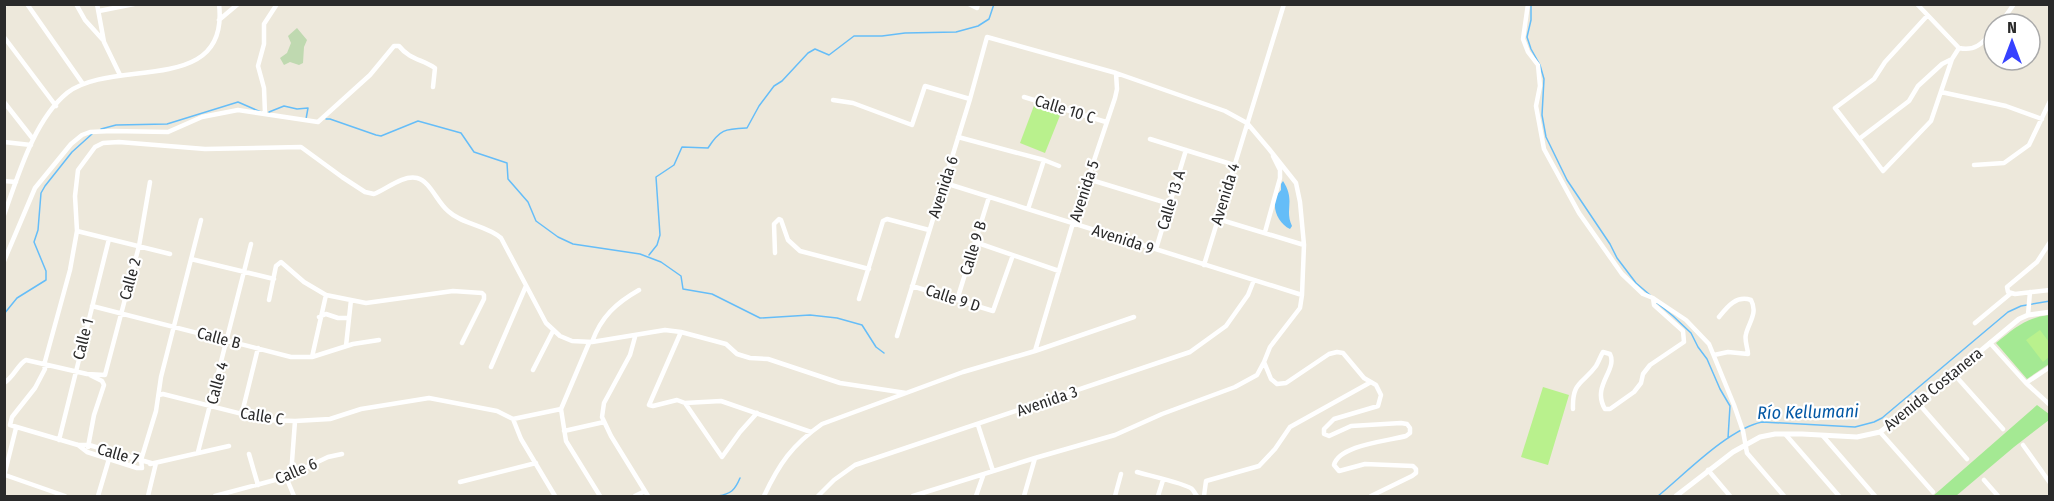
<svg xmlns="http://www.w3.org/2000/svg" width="2054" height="501" viewBox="0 0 2054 501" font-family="'Fira Sans Condensed',sans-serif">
	<rect width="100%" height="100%" fill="#ede8db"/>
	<path fill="#a4e993" d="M2049 315V364L2027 379 1996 343C2015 328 2025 318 2049 315Z
		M2037 405 2049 414V420L2014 447 1956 496H1933Z"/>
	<path fill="#bfd9b0" d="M297 28 307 40 304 47 303 63 299 65 290 62 284 65 280 58 287 53 291 43 288 36Z"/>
	<path fill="#b9f18d" d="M1035 103 1061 113 1045 153 1020 143Z
		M2040 330 2049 342V357L2043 362 2026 340Z
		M1543 387 1569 395 1548 465 1521 457Z"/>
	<path fill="#65bdf8" d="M1283 181C1296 201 1284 209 1292 226L1290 229C1276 222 1269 202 1281 190V184Z"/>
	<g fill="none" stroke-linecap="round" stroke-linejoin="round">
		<path stroke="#65bdf8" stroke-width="1.5" d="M1531 4V20L1527 37 1531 49 1540 65 1544 79 1542 115 1546 137 1567 180 1610 244 1617 258 1636 283 1650 295
			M269 112 284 106 297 109 308 108 306 119
			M326 119H330L376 135 381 136 418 121 461 133 474 152 507 163 508 179 528 202 536 221 558 237 573 244 640 254 661 262 681 276 683 289 712 294 760 318 810 315 837 318 862 325 876 347 884 353
			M101 129 116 125 167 124 238 102 261 112
			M649 255 657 245 660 235 656 177 674 165 682 147 708 148C720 129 725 129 747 128L759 106 774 86 782 81 808 53 815 49 829 55 854 36H882L905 33 956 32 978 26 989 19 994 4
			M1657 303 1673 316 1691 333 1698 347 1707 359 1720 389 1730 406 1728 438
			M4 314 17 298 46 280V271L34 242 38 230 41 193 45 186 72 152 92 134
			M718 496C731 494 735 490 740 478
			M1658 496C1685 474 1728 429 1762 422L1855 427 1874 422 1882 418 2008 312 2021 306 2050 301"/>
		<path stroke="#fff" stroke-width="4.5" d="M27 4 83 84
			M76 4 85 20 103 40
			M97 4 104 42 120 75
			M969 4 977 8 978 4
			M1528 4 1523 39 1528 52 1538 65 1540 86 1536 106 1544 149 1579 213 1622 274 1643 294 1653 298 1686 320 1709 344 1734 405 1743 431 1747 453 1784 496
			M1917 4 1959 48
			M99 11 134 4
			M219 20 238 4
			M2000 24 2014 4
			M4 37 56 106
			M1952 59 1942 64 1918 86 1909 101 1859 139 1883 171 1931 121 1952 59 1959 48C1976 52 1983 42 1994 30
			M1941 92 2006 106 2042 119
			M1024 97 1106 122
			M833 100 853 103 912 125 925 86 970 99
			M4 102 33 139
			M265 113 264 88 258 66 264 44V24L277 4
			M958 137 1044 160 1059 166
			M1150 139 1234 165
			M1859 139 1835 108 1874 79 1885 62 1927 16
			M4 142 31 145
			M1974 165 2004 163 2029 145 2050 101
			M1088 179 1170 204
			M4 181 16 182
			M945 183 1302 295
			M1028 209 1044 160
			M4 215C18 176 34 120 67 93 113 57 230 97 219 4
			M1218 219 1304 245
			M77 231 170 254
			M1265 232 1280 178V170L1273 156
			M975 242 1059 271
			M2050 242 2037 262 2007 287 2008 292 2015 294 2050 290
			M1156 249 1186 150
			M775 253 774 224 779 219 781 220 788 240 800 251 869 269
			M191 259 274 279
			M4 261 35 188 71 144 82 135 90 132 112 131 168 132 202 117 238 110 318 122 370 75 394 46H399C410 60 422 59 435 68L433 87
			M1204 265 1284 4
			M912 286 993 311 1013 255
			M859 299 883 221 887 219 929 230
			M269 300 276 266 281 262 304 282 326 295 366 303 453 291 482 293 484 295V299L462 343
			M957 300 989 197
			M92 306 291 357H312L353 344 379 340
			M2028 315 2030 292
			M319 317 326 314 338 318H348
			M1975 323 2010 294
			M681 332 649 405 653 406 677 400 685 403 721 401 811 432
			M897 336 970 99 987 37 1116 73 1225 111 1247 123 1269 149 1296 183 1300 202 1304 245 1302 295 1300 308 1270 347 1264 362 1271 379 1277 384 1286 383 1329 354 1337 352 1343 353 1364 378 1376 385 1381 395 1378 406 1334 419 1324 429V434L1329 436 1351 426 1401 423 1407 424 1410 428V433L1406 436C1388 441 1339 445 1334 465L1339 471 1365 464 1413 466 1416 469V473L1412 476 1371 496
			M635 337 630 355 604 403 602 417 611 436 648 496
			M592 342C601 317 616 303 639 290
			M589 343 561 409 566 441 600 496
			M1990 343 2026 383 2050 405
			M346 346 351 300
			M1035 351 1073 223 1115 98 1117 89 1116 73
			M1714 355 1728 352 1748 354C1748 348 1744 341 1746 334 1749 322 1758 313 1751 300 1736 295 1727 307 1719 317
			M312 357 326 295
			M491 367 526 286
			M533 370 553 331
			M1953 373 2003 429
			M4 383C14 377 18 364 26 360L87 374 105 375 139 246 150 182
			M2026 383 2050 367
			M159 395 163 394 266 420 295 421 330 419 361 409 429 398 497 411 513 419 561 409
			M685 403 722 457 740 432 757 413
			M1918 403 1967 459
			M1573 409C1572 381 1583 384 1596 366 1599 361 1600 357 1603 352L1610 354C1618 370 1591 386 1605 409H1610L1634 392 1641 383 1643 374 1650 365 1684 342 1683 331 1654 305 1653 298
			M242 413 258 348
			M513 419 521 439 555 496
			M978 425 993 471
			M564 431 604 422
			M1880 432 1933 492
			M1786 435 1839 496
			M1823 436 1875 496
			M59 440 109 239
			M78 445 87 452 137 468H142
			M2023 445 2050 483
			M88 447 94 415 104 385 102 381 90 375
			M198 452 251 244
			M249 454 258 485
			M151 463 89 445H78L10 425 12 417 35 388 45 369 44 365 70 270 77 231 75 196 78 170 95 147 103 143 119 142 205 149 301 147 342 177 365 192 374 194C387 189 402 175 417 178 430 181 437 202 448 211 463 225 486 225 501 238L546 323 560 336 572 341 592 342 665 330 681 332 726 344 737 354 750 358 768 359 840 383 906 393
			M150 464 229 446
			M142 468 141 460 156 411 161 377 201 220
			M1708 470 1730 496
			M1137 472C1147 475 1188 484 1192 489 1194 491 1195 494 1197 496
			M5 475 65 496
			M291 475 295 421
			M4 476 16 428
			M286 477 294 496
			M1984 480 1998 496
			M460 482 536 463
			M98 496 109 459
			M148 496 156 463
			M215 496 286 477 328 457 342 454
			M635 496 645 491
			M764 496C779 464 792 445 822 424L963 372 1035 351 1134 317
			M818 496 834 480 855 465 1190 352 1226 326 1248 295 1254 280
			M913 496 1035 458 1115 435 1162 414 1235 387 1257 375 1264 362
			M976 496 983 476
			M1024 496 1035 458
			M1115 496 1121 474
			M1158 496 1163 480
			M1204 496 1206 481 1259 466 1275 449 1290 427 1371 382"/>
		<path stroke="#fff" stroke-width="5" d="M4 5 6 4
			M1676 496 1733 452 1760 437 1775 434H1802L1857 437 1880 432 1918 403 2019 319 2028 315 2050 312"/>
	</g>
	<g text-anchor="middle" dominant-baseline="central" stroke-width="4.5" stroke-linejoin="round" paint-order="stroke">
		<g font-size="16" fill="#2a2a2a" stroke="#fff">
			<text transform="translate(1065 109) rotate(17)">Calle 10 C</text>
			<text transform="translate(943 187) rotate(-72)">Avenida 6</text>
			<text transform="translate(1084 191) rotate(-72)">Avenida 5</text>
			<text transform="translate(1225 194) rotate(-73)">Avenida 4</text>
			<text transform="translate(1171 200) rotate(-73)">Calle 13 A</text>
			<text transform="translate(1123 239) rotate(18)">Avenida 9</text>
			<text transform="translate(973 248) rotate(-73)">Calle 9 B</text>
			<text transform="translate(130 279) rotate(-75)">Calle 2</text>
			<text transform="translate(953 298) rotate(18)">Calle 9 D</text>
			<text transform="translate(219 338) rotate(15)">Calle B</text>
			<text transform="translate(83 339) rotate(-76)">Calle 1</text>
			<text transform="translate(217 383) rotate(-75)">Calle 4</text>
			<text transform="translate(1933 389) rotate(-39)">Avenida Costanera</text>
			<text transform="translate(1047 401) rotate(-19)">Avenida 3</text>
			<text transform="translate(262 416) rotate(9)">Calle C</text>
			<text transform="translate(118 454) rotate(16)">Calle 7</text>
			<text transform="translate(296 471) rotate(-23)">Calle 6</text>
		</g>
		<g font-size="18" font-style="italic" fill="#0358a5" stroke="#fff">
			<text transform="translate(1808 412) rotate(-1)">Río Kellumani</text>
		</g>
	</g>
	<rect width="2054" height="501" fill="none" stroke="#2a2a2a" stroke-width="12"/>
	<g transform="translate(2012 42)"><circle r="28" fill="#ffffff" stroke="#aaaaaa" stroke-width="1.5"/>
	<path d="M0-4.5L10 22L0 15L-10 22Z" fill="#3641ff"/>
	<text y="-9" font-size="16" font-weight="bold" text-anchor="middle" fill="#2a2a2a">N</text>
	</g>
</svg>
